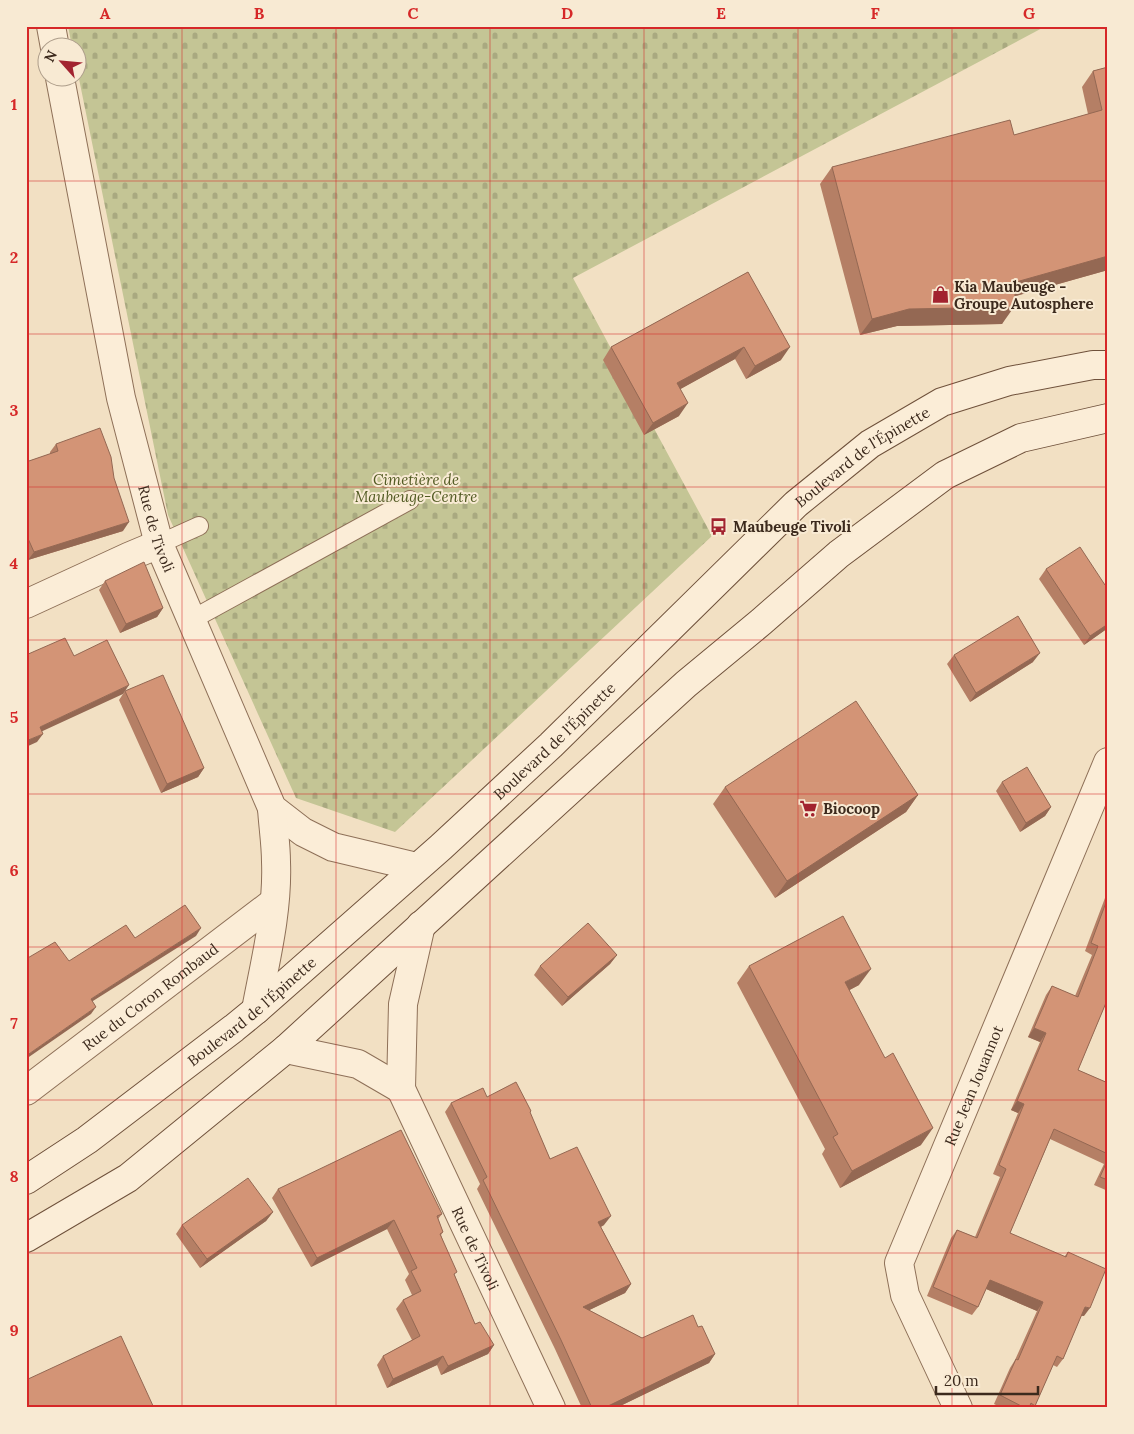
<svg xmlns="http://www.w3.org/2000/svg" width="1134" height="1434" viewBox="0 0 1134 1434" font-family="Lora,serif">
	<defs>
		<pattern id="cemetery-stones" width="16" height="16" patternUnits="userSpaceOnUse" patternTransform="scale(1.25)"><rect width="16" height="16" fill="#c4c595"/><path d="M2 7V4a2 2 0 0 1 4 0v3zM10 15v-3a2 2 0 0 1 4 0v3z" fill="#a9a980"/></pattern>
	</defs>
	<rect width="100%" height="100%" fill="#f2e0c3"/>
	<path fill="url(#cemetery-stones)" d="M68 26H1046L573 278 712 536 395 832 296 798 168 515 78 74V48L72 47Z"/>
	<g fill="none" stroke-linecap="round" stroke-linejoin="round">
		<defs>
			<path id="lane" d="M159 544 199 526
				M191 620 410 500"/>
			<g id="street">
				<path d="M51 26 55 48"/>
				<path id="s1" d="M60 78 121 398 159 544 272 808 303 832 333 847 417 867"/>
				<path d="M26 604 128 557 159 544"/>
				<path id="s2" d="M421 925 403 1004 401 1089 551 1408"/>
				<path d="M256 1010C265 962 278 911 276 862 276 844 273 826 272 808"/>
				<path d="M286 1049 358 1064 401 1089"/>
				<path id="s3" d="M26 1091 274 902"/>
				<path id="s4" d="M958 1408 905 1295 899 1263 1108 762"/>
			</g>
			<g id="secondary">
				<path id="s5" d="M26 1180 87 1140 234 1028 256 1010 441 847 551 745 796 504 870 444 942 402 1009 381 1093 365H1108"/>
				<path d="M26 1238 128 1178 286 1049 686 684 761 622 839 554 945 475 1021 438 1108 418"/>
			</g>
		</defs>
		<use href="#lane" stroke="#8e7058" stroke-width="20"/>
		<use href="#street" stroke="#8e7058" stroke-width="30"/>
		<use href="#secondary" stroke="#6f513b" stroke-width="30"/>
		<use href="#lane" stroke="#fbedd7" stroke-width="18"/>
		<use href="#street" stroke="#fbedd7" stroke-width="28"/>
		<use href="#secondary" stroke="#fbedd7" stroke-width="28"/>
	</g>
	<path fill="#b57f65" d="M1108 67V270L1015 296 1002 324 897 326 860 335 820 184 832 167 1014 135 1088 114 1082 87 1093 71Z
		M748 272 781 360 746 379 735 359 680 389 679 416 644 435 603 360 611 347Z
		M56 444 123 531 28 560 26 557V462L50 454V452Z
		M1046 569 1108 628 1084 645 1039 579Z
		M105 581 163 608 157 617 120 633 99 590Z
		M954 655 1033 662 970 702 947 664Z
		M125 691 204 768 198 777 161 793 119 700Z
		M1002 782 1051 807 1045 816 1020 832 996 791Z
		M725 787 918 795 906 812 775 898 713 804Z
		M1108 890V998L1078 1070 1108 1083V1191L1094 1185 1104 1164 1050 1139 1010 1233 1064 1257 1068 1252 1084 1316H1081L1063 1359 1057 1367 1053 1365 1034 1408H1002L994 1404 1010 1368 1015 1360 1037 1311 986 1289 978 1307 972 1315 927 1296 951 1238 957 1230 975 1237 1000 1177 993 1174 1018 1113 1011 1110 1040 1042 1028 1037 1046 995 1052 986 1075 996 1092 955 1085 951Z
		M617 955 610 964 562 1006 534 975 540 966Z
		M749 966 859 985 849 990 921 1145 840 1188 822 1154 825 1149 737 983Z
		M487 1097 531 1111 530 1113 550 1159 604 1225 601 1227 631 1284 625 1293 589 1310 642 1338 698 1327 715 1354 709 1363 616 1408H582L555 1349 477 1189 480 1184 445 1112 451 1103Z
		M278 1189 442 1214 438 1219 443 1232 441 1235 455 1276 475 1324 494 1345 488 1354 441 1375 437 1365 387 1388 377 1365 383 1356 412 1340 396 1309 403 1300 412 1295 405 1280 409 1274 387 1229 311 1267 272 1198Z
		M273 1212 266 1221 200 1268 176 1234 182 1225Z"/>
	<path fill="#946853" d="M1108 256V270L1005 299 1016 282Z
		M1014 307 1002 324 897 326 860 335 872 319 909 309Z
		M744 347 735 359 668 396 677 383Z
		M790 347 781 360 746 379 755 366Z
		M688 403 679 416 644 435 653 423Z
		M129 522 123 531 28 560 34 552Z
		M163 608 157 617 120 633 126 624Z
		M1108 624V628L1084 645 1090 636Z
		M1040 653 1033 662 970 702 976 693Z
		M129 685 123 694 34 735 40 727Z
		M43 734 37 742 26 747V741Z
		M204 768 198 777 161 793 167 784Z
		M918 795 906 812 775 898 787 881Z
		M1051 807 1045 816 1020 832 1026 823Z
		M201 928 196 936 85 1006 91 999Z
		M617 955 610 964 562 1006 568 997Z
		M871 969 859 985 833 999 845 982Z
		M96 1007 91 1014 26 1059V1056Z
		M1034 1028 1046 1033 1040 1042 1028 1037Z
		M1017 1101 1024 1104 1018 1113 1011 1110Z
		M933 1128 921 1145 840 1188 852 1171Z
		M273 1212 266 1221 200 1268 207 1259Z
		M611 1216 604 1225 592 1231 598 1222Z
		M394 1220 387 1229 311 1267 317 1258Z
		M990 1280 1043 1302 1037 1311 984 1288Z
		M631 1284 625 1293 577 1316 583 1307Z
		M1085 1307 1090 1308 1084 1316 1079 1315Z
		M494 1345 488 1354 441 1375 448 1366Z
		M715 1354 709 1363 616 1408H604Z
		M443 1356 437 1365 387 1388 393 1379Z"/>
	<path fill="#d39476" stroke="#946853" d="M1108 67V256L1016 282 1014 307 909 309 872 319 832 167 1010 120 1014 135 1102 110 1093 71Z
		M748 272 790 347 755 366 744 347 677 383 688 403 653 423 611 347Z
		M100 428 111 457 114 478 129 522 34 552 26 534V462L58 451 56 444Z
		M1080 547 1105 585 1108 583V624L1090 636 1046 569Z
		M144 562 163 608 126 624 105 581Z
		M1018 616 1040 653 976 693 954 655Z
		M65 638 74 656 107 640 129 685 40 727 43 734 26 741V655Z
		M163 675 204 768 167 784 125 691Z
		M856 701 918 795 787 881 725 787Z
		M1027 767 1051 807 1026 823 1002 782Z
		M1108 897V998L1078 1070 1108 1083V1154L1054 1129 1010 1233 1066 1257 1068 1252 1106 1269 1090 1308 1085 1307 1063 1359 1057 1356 1035 1406 1031 1403 1029 1408H1025L1000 1395 1016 1359 1018 1360 1043 1302 990 1280 978 1307 933 1287 957 1230 977 1238 1006 1169 999 1165 1024 1104 1017 1101 1046 1033 1034 1028 1052 986 1078 997 1098 946 1091 943Z
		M185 905 201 928 91 999 96 1007 26 1056V959L55 942 69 961 126 925 135 938Z
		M843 916 871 969 845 982 885 1058 893 1053 933 1128 852 1171 833 1137 838 1134 749 966Z
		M588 923 617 955 568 997 540 966Z
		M516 1082 531 1111 530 1112 550 1159 577 1147 611 1216 598 1222 631 1284 583 1307 642 1338 693 1315 698 1327 702 1326 715 1354 604 1408H592L561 1340 483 1180 487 1177 451 1103 483 1088 487 1097Z
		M401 1130 442 1214 437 1216 443 1232 440 1234 457 1272 454 1274 475 1324 480 1322 494 1345 448 1366 443 1356 393 1379 383 1356 420 1336 403 1300 421 1291 411 1271 417 1268 394 1220 317 1258 278 1189Z
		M1108 1159V1180L1100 1177Z
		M248 1178 273 1212 207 1259 182 1225Z
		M121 1336 154 1408H26V1380Z"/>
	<path fill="none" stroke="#d62828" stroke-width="1" stroke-opacity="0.55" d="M182 26V1408M336 26V1408M490 26V1408M644 26V1408M798 26V1408M952 26V1408M26 181H1108M26 334H1108M26 487H1108M26 640H1108M26 794H1108M26 947H1108M26 1100H1108M26 1253H1108"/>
	<defs>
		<symbol id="shop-bare" viewBox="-9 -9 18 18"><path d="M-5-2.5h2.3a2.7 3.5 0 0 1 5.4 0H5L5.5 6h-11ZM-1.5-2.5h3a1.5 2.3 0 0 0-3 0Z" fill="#a2232f" stroke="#f8ead3" stroke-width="2.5" paint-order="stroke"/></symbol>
		<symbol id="bus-bare" viewBox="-9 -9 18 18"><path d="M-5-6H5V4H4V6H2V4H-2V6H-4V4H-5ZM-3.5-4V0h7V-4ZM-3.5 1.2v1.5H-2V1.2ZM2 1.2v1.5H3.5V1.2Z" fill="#a2232f" stroke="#f8ead3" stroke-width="2.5" paint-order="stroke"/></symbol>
		<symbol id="supermarket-bare" viewBox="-9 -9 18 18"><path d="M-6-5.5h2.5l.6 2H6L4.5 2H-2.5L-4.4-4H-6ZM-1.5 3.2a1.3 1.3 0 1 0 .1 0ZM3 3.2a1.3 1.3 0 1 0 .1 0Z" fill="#a2232f" stroke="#f8ead3" stroke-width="2.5" paint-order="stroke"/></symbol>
	</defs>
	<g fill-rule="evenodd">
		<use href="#shop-bare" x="928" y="282" width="25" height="25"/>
		<use href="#bus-bare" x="706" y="514" width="25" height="25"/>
		<use href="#supermarket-bare" x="796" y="796" width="25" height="25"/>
	</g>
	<g text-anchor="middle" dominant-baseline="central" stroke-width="4" stroke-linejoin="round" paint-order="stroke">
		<g font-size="15" font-weight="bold" fill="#3c2a1d" stroke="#f8ead3" text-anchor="start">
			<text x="954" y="286">Kia Maubeuge -<tspan x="954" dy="17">Groupe Autosphere</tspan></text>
			<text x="733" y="526">Maubeuge Tivoli</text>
			<text x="823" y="808">Biocoop</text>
		</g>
		<g font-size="15" fill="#3c2a1d" stroke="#f8ead3">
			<text stroke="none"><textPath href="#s5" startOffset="1108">Boulevard de l'Épinette</textPath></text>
			<text stroke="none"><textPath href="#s1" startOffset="461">Rue de Tivoli</textPath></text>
			<text stroke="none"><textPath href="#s5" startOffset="688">Boulevard de l'Épinette</textPath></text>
			<text stroke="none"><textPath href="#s3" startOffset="156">Rue du Coron Rombaud</textPath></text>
			<text stroke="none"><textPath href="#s5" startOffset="282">Boulevard de l'Épinette</textPath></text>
			<text stroke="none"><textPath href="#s4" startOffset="350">Rue Jean Jouannot</textPath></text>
			<text stroke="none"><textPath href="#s2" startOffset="342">Rue de Tivoli</textPath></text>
		</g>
		<g font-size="15" font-style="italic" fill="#515a22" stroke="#f8ead3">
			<text x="416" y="479">Cimetière de<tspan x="416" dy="17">Maubeuge-Centre</tspan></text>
		</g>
	</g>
	<rect width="1134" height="1434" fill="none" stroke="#f8ead3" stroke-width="55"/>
	<g transform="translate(62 62) rotate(297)"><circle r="24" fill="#f8ead3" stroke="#ad9d8a"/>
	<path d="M0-4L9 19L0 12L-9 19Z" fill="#a2232f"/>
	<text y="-8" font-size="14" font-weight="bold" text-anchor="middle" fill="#3c2a1d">N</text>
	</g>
	<path d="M936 1386v8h102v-8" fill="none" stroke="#3c2a1d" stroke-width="2.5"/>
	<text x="944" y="1386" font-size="15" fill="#3c2a1d" stroke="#f8ead3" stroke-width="4" paint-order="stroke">20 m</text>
	<rect x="28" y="28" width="1078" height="1378" fill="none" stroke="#d62828" stroke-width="2"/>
	<g font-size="16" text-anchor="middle" font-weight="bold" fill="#d62828">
		<text x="105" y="19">A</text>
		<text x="259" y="19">B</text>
		<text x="413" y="19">C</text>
		<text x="567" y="19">D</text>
		<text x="721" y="19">E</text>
		<text x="875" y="19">F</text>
		<text x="1029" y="19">G</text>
		<text x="14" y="110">1</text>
		<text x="14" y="263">2</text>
		<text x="14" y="416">3</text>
		<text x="14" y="569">4</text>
		<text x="14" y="723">5</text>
		<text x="14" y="876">6</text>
		<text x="14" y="1029">7</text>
		<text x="14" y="1182">8</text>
		<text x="14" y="1336">9</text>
	</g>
</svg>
